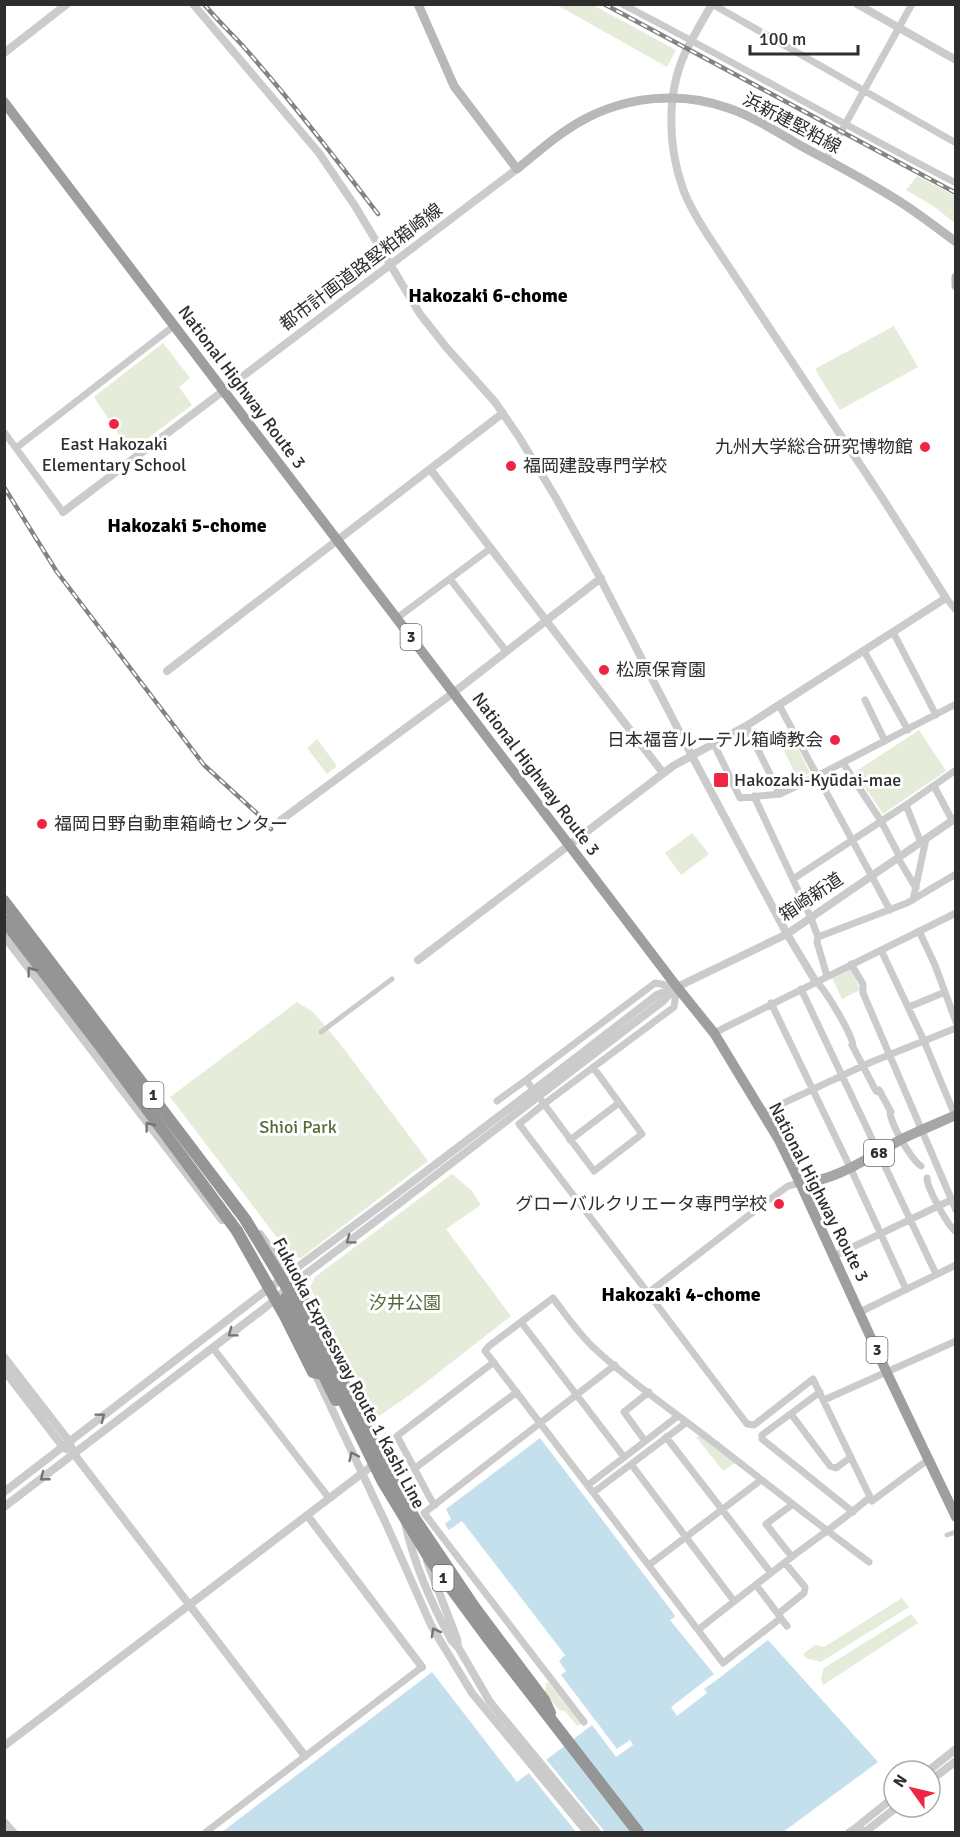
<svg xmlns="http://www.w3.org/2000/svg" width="960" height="1837" viewBox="0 0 960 1837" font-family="Signika,'Noto Sans JP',sans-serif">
	<rect width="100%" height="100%" fill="#fff"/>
	<path fill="#e5ecda" d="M557 5H593L676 50 667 67Z
		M917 176 955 196V223L933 206 906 190Z
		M894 326 918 367 840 410 815 369Z
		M163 343 190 378 179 387 192 405 147 439 121 438 94 397Z
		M919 730 946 771 883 814 855 772Z
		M317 739 337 766 327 774 307 748Z
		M794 741 810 773 798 779 782 747Z
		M692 833 709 854 681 875 665 853Z
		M852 968 860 990 842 999 832 978Z
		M297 1002 313 1012 338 1041 428 1161 301 1258 291 1256 170 1097Z
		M452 1174 471 1190 481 1205 446 1229 511 1316 411 1394 373 1420 310 1287 315 1277Z
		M700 1436 735 1463 723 1471 696 1437Z
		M902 1598 909 1607 821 1662 806 1658 803 1654 815 1645 824 1647Z
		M911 1614 918 1623 823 1685 821 1678 824 1668Z
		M546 1682 550 1684 581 1724 577 1726 566 1712 559 1710 545 1693Z"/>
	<path fill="#c5e0ed" d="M540 1438 674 1614 675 1617 670 1620 718 1679 768 1640 878 1762 783 1832H222L432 1672 517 1782 592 1725 616 1757 633 1745 630 1740 617 1749 561 1675 566 1671 559 1661 565 1655 462 1521 449 1530 445 1524 451 1519 446 1509Z"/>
	<path fill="#fff" d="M714 1674 718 1679 704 1689 707 1693 677 1716 671 1707Z
		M545 1758 605 1832H576L528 1772Z"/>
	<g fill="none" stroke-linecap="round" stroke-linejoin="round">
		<path stroke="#cbcbcb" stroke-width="5" d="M321 1032 392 979
			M947 1535 956 1532"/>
		<path stroke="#cbcbcb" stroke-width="7" d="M622 4C734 62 844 125 956 183
			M712 4 956 143
			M826 159 912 4
			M4 432 63 512
			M16 448 175 325
			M450 579 506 651
			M946 598 956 610
			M397 618 491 548
			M893 632 936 715
			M864 651 908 730
			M865 700 885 741
			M779 705 890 910
			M746 726 780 794
			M714 744 740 798 780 794 817 776 956 704
			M843 763 881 821 900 857
			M934 786 952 820
			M754 796 811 918 818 937 817 942 827 976
			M906 805 921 843
			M898 858 916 888
			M793 879 906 805 956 770
			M913 900 926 839
			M919 931 935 965 956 1022
			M818 937 907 903 956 874
			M881 950 924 1041 956 1118
			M851 964 863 984V993L956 1210
			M816 982C824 987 854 1037 853 1047
			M655 983 677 987 674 1007 544 1104 526 1080Z
			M801 989 936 1274
			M771 1003 850 1167 906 1289
			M909 1007 945 992
			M714 1033 956 913
			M852 1045 876 1091 881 1093
			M593 1067 642 1134 594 1171 544 1104 519 1124 648 1293
			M879 1090 891 1112
			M497 1101 526 1080
			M890 1110C889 1122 911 1159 921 1166
			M762 1113 869 1063 956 1028
			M570 1140 619 1103
			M927 1178C927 1188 947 1224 955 1231
			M800 1183 788 1186 770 1199 648 1293 747 1424 754 1425 813 1379 872 1501 929 1459
			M834 1256 953 1199
			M860 1312 956 1265
			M521 1322 624 1457
			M213 1348 329 1498
			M820 1392 762 1435V1439L853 1512
			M824 1400 956 1341
			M791 1414 830 1466 836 1468 851 1457
			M666 1437 771 1573
			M645 1441 624 1412 649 1392
			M631 1464 734 1601
			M414 1469 517 1392
			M588 1485 678 1416
			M594 1492 687 1422
			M435 1505 430 1498 397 1436 494 1362
			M792 1557 766 1524 793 1504
			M869 1562C816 1523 765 1482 713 1442 673 1411 630 1382 594 1348 578 1333 566 1315 553 1298L489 1346 485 1351 698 1630C729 1605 761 1581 793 1556 818 1537 845 1519 870 1497
			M649 1565 761 1480
			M756 1585 778 1614 804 1593 805 1587 785 1563
			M779 1616 787 1626
			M698 1630 723 1663 781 1618
			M584 1722 424 1513 615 1365
			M206 1832 422 1667
			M849 1832 858 1826"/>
		<path stroke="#cbcbcb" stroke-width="8" d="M193 4 319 153 355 206 420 314 446 347 495 402 519 437 556 498 597 572 692 756 787 934 816 982
			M857 4 956 60
			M4 53 67 4
			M430 469 663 773
			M63 512 517 169
			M167 671 503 413
			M281 820 453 693 601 578
			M4 936 222 1220
			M418 960 673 766 746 726 946 598 881 496 707 234C698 220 689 205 683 189 668 147 666 95 685 53 693 36 703 20 712 4
			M556 1073 657 995 677 987 787 934 956 818
			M561 1079 663 1001 674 990
			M260 1234 290 1275 298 1294
			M4 1357 69 1441 74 1454 305 1756
			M313 1369 388 1528 431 1625 441 1642 472 1693 587 1832
			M4 1370 63 1447 66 1449
			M4 1492 260 1295 391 1198
			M4 1507 266 1307 294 1283 397 1205
			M307 1515 422 1667
			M405 1523C414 1564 432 1605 452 1641L458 1647 490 1702 597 1832
			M427 1561 457 1639 458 1647
			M4 1746 373 1465
			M928 1771 956 1749
			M930 1781 956 1761
			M4 1822 13 1832
			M863 1832 858 1826 894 1797
			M865 1832 897 1807"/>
		<path stroke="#b8b8b8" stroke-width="9" d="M418 4 454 86 517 169C538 152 559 133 583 120 627 96 681 91 728 108 755 117 780 134 805 148 840 167 875 185 908 207 924 218 940 230 956 242
			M956 277V286"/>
		<path stroke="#a6a6a6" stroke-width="10" d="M800 1183C838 1181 871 1155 904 1138 921 1130 938 1123 956 1115"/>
		<path stroke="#9e9e9e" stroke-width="10" d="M4 102 677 987 714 1033 779 1140 800 1183 887 1373 956 1517"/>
		<path stroke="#959595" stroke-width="12" d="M4 920 108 1056 237 1231
			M297 1291 310 1309 345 1386 391 1478 415 1519 475 1608 544 1700 550 1713
			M286 1298 336 1400"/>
		<defs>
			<path id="rail" d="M204 4C216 19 229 31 242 45 290 99 334 156 378 214
				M604 4 956 193
				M4 487 57 572 204 765 261 817 271 829"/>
		</defs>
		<use href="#rail" stroke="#838383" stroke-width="4.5"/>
		<use href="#rail" stroke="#fff" stroke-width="2" stroke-dasharray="7" stroke-linecap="butt"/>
		<path stroke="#cbcbcb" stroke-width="8" d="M391 1198 556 1073
			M397 1205 561 1079"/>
		<path stroke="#959595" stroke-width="12" d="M4 901 245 1219 292 1296 383 1482 431 1561 487 1637 638 1832
			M237 1231 285 1316 313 1372 324 1374"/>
	</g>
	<defs><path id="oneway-chevron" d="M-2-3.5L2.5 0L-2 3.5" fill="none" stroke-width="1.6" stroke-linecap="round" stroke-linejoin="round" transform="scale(1.5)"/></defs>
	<g stroke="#757575">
		<use href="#oneway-chevron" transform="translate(31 971) rotate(-127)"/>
		<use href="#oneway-chevron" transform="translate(149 1126) rotate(-127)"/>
		<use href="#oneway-chevron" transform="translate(350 1240) rotate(143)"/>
		<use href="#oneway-chevron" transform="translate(232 1333) rotate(143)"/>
		<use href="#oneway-chevron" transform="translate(101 1417) rotate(-37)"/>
		<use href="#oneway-chevron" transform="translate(353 1456) rotate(-115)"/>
		<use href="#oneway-chevron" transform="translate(44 1477) rotate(142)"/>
		<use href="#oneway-chevron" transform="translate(435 1632) rotate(-119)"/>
	</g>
	<g fill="#ee2643" stroke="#fff" stroke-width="2">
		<circle cx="114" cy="424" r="6"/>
		<circle cx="925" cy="447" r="6"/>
		<circle cx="511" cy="466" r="6"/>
		<circle cx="604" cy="670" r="6"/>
		<circle cx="835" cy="740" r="6"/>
		<rect x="713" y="772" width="16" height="16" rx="3"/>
		<circle cx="42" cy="824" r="6"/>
		<circle cx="779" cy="1204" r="6"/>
	</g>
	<g text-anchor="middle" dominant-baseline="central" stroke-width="6" stroke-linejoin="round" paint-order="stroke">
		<g fill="#fff" stroke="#6d6d6d" stroke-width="1.5">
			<rect x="400.5" y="624" width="21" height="26" rx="4.5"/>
			<rect x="142.5" y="1082" width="21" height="26" rx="4.5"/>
			<rect x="864" y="1140" width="30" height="26" rx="4.5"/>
			<rect x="866.5" y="1337" width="21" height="26" rx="4.5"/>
			<rect x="432.5" y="1565" width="21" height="26" rx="4.5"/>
		</g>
		<g font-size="16" font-weight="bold" fill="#2e2e2e">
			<text x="411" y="637">3</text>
			<text x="153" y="1095">1</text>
			<text x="879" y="1153">68</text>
			<text x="877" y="1350">3</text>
			<text x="443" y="1578">1</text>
		</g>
		<g font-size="18" fill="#2e2e2e" stroke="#fff">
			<text transform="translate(792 123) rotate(28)">浜新建堅粕線</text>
			<text transform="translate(361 267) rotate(-37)">都市計画道路堅粕箱崎線</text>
			<text transform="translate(242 387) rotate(53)">National Highway Route 3</text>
			<text transform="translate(536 774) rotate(53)">National Highway Route 3</text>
			<text transform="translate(811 897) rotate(-34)">箱崎新道</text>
			<text transform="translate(819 1192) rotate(63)">National Highway Route 3</text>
			<text transform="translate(349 1373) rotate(62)">Fukuoka Expressway Route 1 Kashi Line</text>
		</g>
		<g font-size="18" fill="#2e2e2e" stroke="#fff" text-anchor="start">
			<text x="114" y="444" text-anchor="middle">East Hakozaki<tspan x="114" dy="21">Elementary School</tspan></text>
			<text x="913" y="447" text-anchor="end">九州大学総合研究博物館</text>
			<text x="523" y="466">福岡建設専門学校</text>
			<text x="616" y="670">松原保育園</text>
			<text x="823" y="740" text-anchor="end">日本福音ルーテル箱崎教会</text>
			<text x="734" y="780">Hakozaki-Kyūdai-mae</text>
			<text x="54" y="824">福岡日野自動車箱崎センター</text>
			<text x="767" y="1204" text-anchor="end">グローバルクリエータ専門学校</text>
		</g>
		<g font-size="18" fill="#546b39" stroke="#fff">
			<text x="298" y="1127">Shioi Park</text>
			<text x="405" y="1303">汐井公園</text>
		</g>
		<g font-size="20" font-weight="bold" fill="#000" stroke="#fff">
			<text x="488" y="295">Hakozaki 6-chome</text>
			<text x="187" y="525">Hakozaki 5-chome</text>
			<text x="681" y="1294">Hakozaki 4-chome</text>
		</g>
	</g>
	<rect width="960" height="1837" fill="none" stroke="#2e2e2e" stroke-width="12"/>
	<g transform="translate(912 1789) rotate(304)"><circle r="28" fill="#ffffff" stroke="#ababab" stroke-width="1.5"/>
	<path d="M0-4.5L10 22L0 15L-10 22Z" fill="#ee2643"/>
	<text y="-9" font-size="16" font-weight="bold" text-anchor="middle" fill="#2e2e2e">N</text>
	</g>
	<path d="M750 45v9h108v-9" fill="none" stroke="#2e2e2e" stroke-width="3"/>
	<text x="759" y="45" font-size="18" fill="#2e2e2e" stroke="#ffffff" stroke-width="4.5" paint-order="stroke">100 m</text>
</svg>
